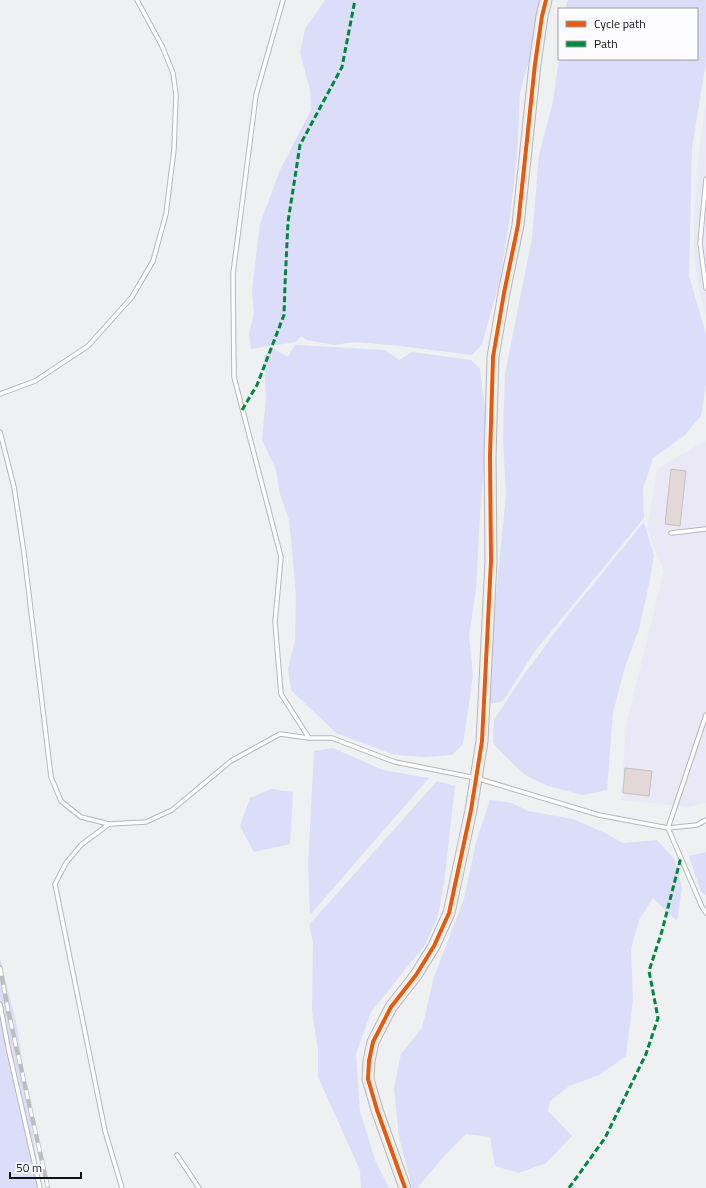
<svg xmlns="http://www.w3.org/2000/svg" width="706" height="1188" viewBox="0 0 706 1188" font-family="'Titillium Web',sans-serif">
	<rect width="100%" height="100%" fill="#eff0f2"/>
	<path fill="#ebe8f5" d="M706 103V317L698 284 694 256V218L700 140Z
		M706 440V803L687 807 621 800 626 725 664 571 647 529 657 469Z"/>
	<path fill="#dbddf9" d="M325 0H541L530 57 520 93 517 154 511 210 500 280 482 344 472 355 401 346 354 342 334 345 307 340 301 336 296 342 251 349 249 334 254 313 252 290 260 224 280 170 311 110 310 90 300 52 305 29Z
		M568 0H706V62L692 148 689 276 706 334V384L701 416 685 435 653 458 643 489 644 518 535 651 503 701 490 704 488 674 506 495 503 439 505 374 532 238 539 155 553 102 559 58V59H697V9H565Z
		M295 345 385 350 399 360 412 352 471 360 480 369 485 411 486 441 480 515 476 589 469 636 473 676 463 744 452 755 426 757 395 755 336 733 291 690 288 669 295 641 296 597 292 549 289 520 280 494 276 470 262 440 266 398 264 356 273 348 288 357Z
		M644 522 654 556 649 584 639 629 624 670 613 713 607 790 583 795 548 786 525 775 504 755 493 743 494 720 523 676 565 619Z
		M333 748 383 770 429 778 310 915 308 865 314 751Z
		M437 781 455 786 444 883 438 916 425 945 371 1012 356 1054 360 1111 375 1160 389 1188H361L360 1170 318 1077V1050L312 1011 313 942 309 925Z
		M271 789 293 792 290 844 254 852 240 826 250 798Z
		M490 800 512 803 528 811 573 819 605 833 623 843 657 840 675 860 682 888 677 921 653 898 639 920 631 949 633 1000 626 1056 599 1075 569 1086 550 1101 548 1111 572 1136 546 1163 519 1173 495 1166 490 1137 466 1134 446 1154 417 1188H412L399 1137 394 1088 401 1054 422 1028 434 977 464 899 476 842Z
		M706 852V895L701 892 689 856Z
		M0 958 17 1026 41 1188H0Z"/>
	<path fill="#e2d8d7" stroke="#c2c1c2" d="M671 469 686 471 680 526 665 524Z
		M625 768 652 771 649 796 623 793Z"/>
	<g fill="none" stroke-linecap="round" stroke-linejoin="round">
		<defs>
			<path id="lane" d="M283 0 256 95 233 274 234 377 281 557 275 622 281 694 309 738
				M706 179 700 243 706 288
				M0 394 35 381 88 346 132 297 153 261 166 214 174 149 176 95 173 73 162 46 137 0
				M0 432 14 487 24 553 51 777 61 801 81 817 109 824 146 822 172 810 231 761 280 734 309 738H332L395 762 476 778 599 815 668 828 697 825 706 820
				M671 533 706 529
				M706 715 668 828 702 907 706 913
				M109 824 81 845 66 863 55 884 105 1131 122 1188
				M0 1004 8 1047 40 1188
				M177 1155 199 1188"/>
			<path id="secondary" d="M405 1188 377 1110 368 1079 369 1061 373 1042 391 1007 416 975 434 946 449 913 471 810 482 741 491 561 490 456 493 357 504 293 518 225 535 64 542 16 546 0"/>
		</defs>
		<use href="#lane" stroke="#b7b7b9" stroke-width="5.5"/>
		<use href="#secondary" stroke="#b7b7b9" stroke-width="13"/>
		<use href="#lane" stroke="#fdfdfd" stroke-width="3.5"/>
		<use href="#secondary" stroke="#f0efed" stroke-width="11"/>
		<defs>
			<path id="rail" d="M0 967 8 1010 48 1188"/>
		</defs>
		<use href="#rail" stroke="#bebebf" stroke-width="4.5"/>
		<use href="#rail" stroke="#fcfcff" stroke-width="3" stroke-dasharray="9" stroke-linecap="butt"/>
		<path stroke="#00873e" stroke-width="3" stroke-dasharray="6 3" stroke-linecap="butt" d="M242 410 257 385 284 315 285 284 288 222 300 145 342 67 355 0
			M569 1188 605 1138 646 1054 658 1018 649 971 662 931 681 857"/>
		<defs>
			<path id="cycleway" d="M405 1188 377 1110 368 1079 369 1061 373 1042 391 1007 416 975 434 946 449 913 471 810 482 741 491 561 490 456 493 357 504 293 518 225 535 64 542 16 546 0"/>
		</defs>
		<use href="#cycleway" stroke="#fcfcff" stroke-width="6"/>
		<use href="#cycleway" stroke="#e8590c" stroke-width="4"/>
	</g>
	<rect x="558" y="8" width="140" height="52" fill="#fcfcff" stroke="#9e9ea1"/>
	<rect x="566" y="21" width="20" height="6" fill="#e8590c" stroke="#9e9ea1"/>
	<text x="594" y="28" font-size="12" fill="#121214">Cycle path</text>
	<rect x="566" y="41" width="20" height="6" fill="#00873e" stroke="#9e9ea1"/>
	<text x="594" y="48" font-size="12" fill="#121214">Path</text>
	<path d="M10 1172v6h71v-6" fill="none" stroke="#121214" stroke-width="2"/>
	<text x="16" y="1172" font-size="12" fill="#121214" stroke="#fcfcff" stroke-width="3" paint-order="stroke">50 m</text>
</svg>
